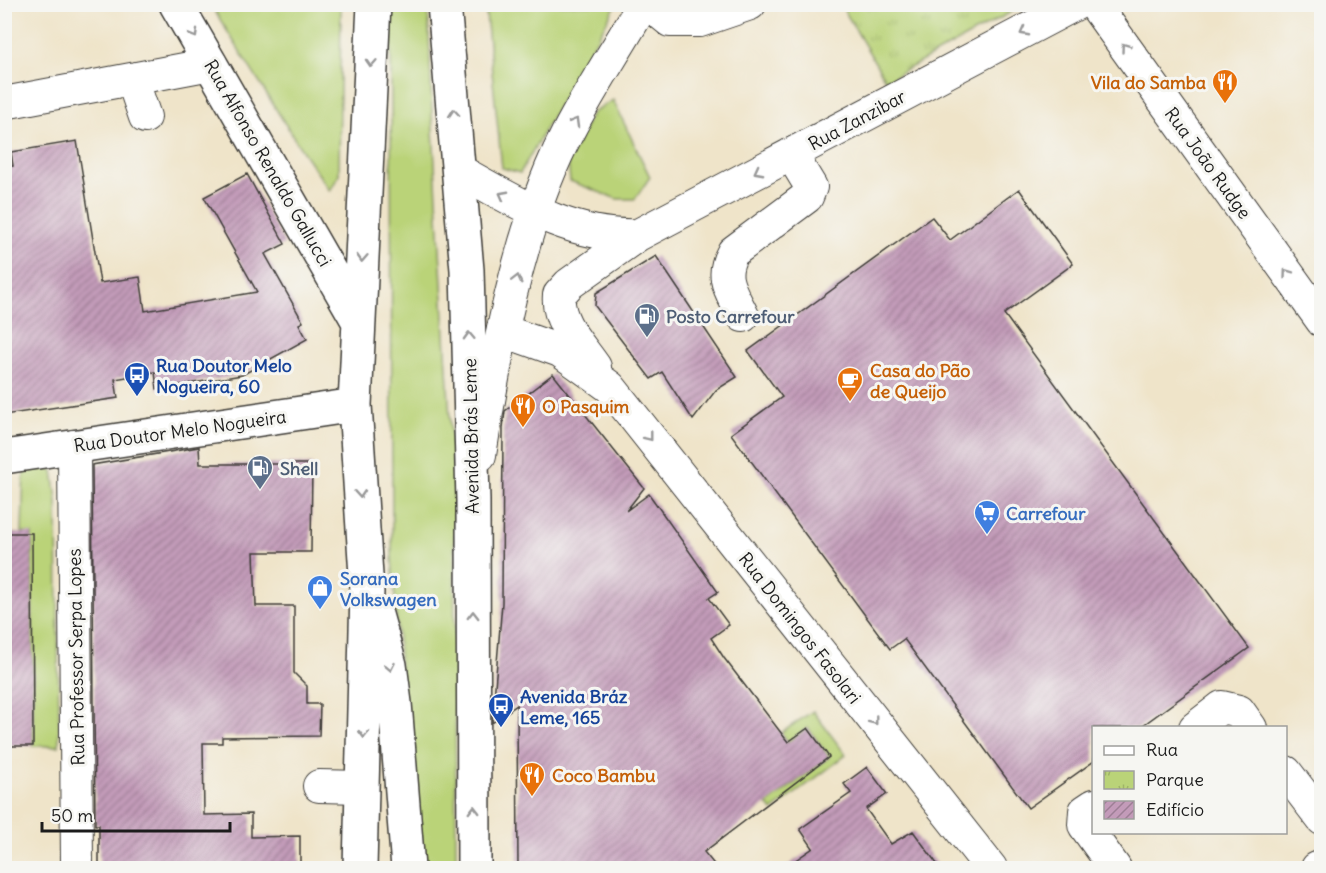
<svg xmlns="http://www.w3.org/2000/svg" width="1326" height="873" viewBox="0 0 1326 873" font-family="Delius,sans-serif">
	<defs>
		<pattern id="park-tufts" width="24" height="20" patternUnits="userSpaceOnUse" patternTransform="scale(1.5)"><rect width="24" height="20" fill="#bad378"/><path d="M3 7l-1-3M5 7V3M7 7l1-3M15 17l-1-3M17 17v-4M19 17l1-3" fill="none" stroke="#9fb567"/></pattern>
		<pattern id="building-hatch" width="6" height="6" patternUnits="userSpaceOnUse" patternTransform="scale(1.5)"><rect width="6" height="6" fill="#c39bb9"/><path d="M-1 1l2-2M0 6l6-6M5 7l2-2" fill="none" stroke="#9e7e96"/></pattern>
	</defs>
	<rect width="100%" height="100%" fill="#f6f6f2"/>
	<filter id="ink" filterUnits="userSpaceOnUse"><feTurbulence type="fractalNoise" baseFrequency=".0167" numOctaves="2"/><feDisplacementMap in="SourceGraphic" scale="12" xChannelSelector="R" yChannelSelector="G"/><feConvolveMatrix kernelMatrix="1 2 1 2 8 2 1 2 1" color-interpolation-filters="sRGB"/></filter>
	<filter id="wash" filterUnits="userSpaceOnUse"><feTurbulence type="fractalNoise" baseFrequency=".008" numOctaves="4" result="noise"/><feDisplacementMap in="SourceGraphic" scale="24" xChannelSelector="R" yChannelSelector="G"/><feGaussianBlur stdDeviation="1.35" result="paint"/><feColorMatrix in="noise" values="0 0 0 0 0 0 0 0 0 0 0 0 0 0 0 0 0 1.4 0 .05"/><feComposite in="paint" operator="in"/></filter>
	<g filter="url(#wash)">
		<rect width="100%" height="100%" fill="#efe4c9"/>
		<path fill="#bad378" stroke="#6b784a" stroke-width="1.5" d="M211 5H341L339 175 330 191 299 146Z
			M391 5H428L432 113 454 488 456 868H414L392 557Z
			M485 5H616L520 173 502 168Z
			M613 100 650 177 635 199H617L570 181 568 162 592 113Z
			M24 465 53 470 57 502 59 746H33L32 534 22 533Z
			M813 711 846 755 772 811 767 804 829 757 808 728 788 742 781 733Z"/>
		<path fill="url(#park-tufts)" stroke="#6b784a" stroke-width="1.5" d="M841 5H1024L886 81Z"/>
		<g id="blocks">
			<path fill="url(#building-hatch)" d="M77 141 100 283 140 277 145 311 257 292 204 197 247 174 285 244 265 254 303 322 299 324 307 339 242 375 157 389 155 372 115 379 118 398 4 415V167L13 166 11 152Z
				M1019 189 1073 264 1004 314 1249 648 1139 728H1094V761L1028 808 904 639 890 649 731 434 782 397 748 351 932 217 950 240Z
				M656 256 737 377 716 390 693 420 662 372 651 379 595 306 596 293Z
				M553 374 644 488 626 511 649 494 718 592 709 598 729 625 711 638 724 658 788 742 808 728 829 757 704 852 717 868H518L517 705 492 723 502 603 503 428 505 411Z
				M199 447 200 464H312L311 552H254L256 606H294V673L307 686V704H320L319 736 222 737V743H203L204 815 251 814V837L300 836V868H99V825H95L92 465Z
				M4 533H32L33 746H4Z
				M867 767 887 794 866 809 891 844 913 831 940 868H784L813 848 800 829 851 793 844 784Z"/>
		</g>
	</g>
	<g filter="url(#ink)">
		<use href="#blocks" fill-opacity="0" stroke="#3c3a36" stroke-width="1.5"/>
		<g fill="none" stroke-linecap="round" stroke-linejoin="round">
			<defs>
				<path id="minor" d="M649 4 670 21H700L750 4
					M1094 4 1322 321
					M132 79 145 117
					M4 103 211 64
					M460 171C516 202 571 238 638 235
					M743 316C732 292 718 278 733 252L807 197 811 187 791 154
					M504 331 560 351 610 387 991 868
					M595 367C581 346 556 322 559 295L569 284 638 235 1076 4
					M74 446 77 868
					M480 455C495 358 519 231 563 142 586 95 617 50 643 4
					M1195 728 1222 707 1239 711 1251 728
					M1286 772 1322 819
					M319 786 362 787
					M1094 805 1085 811 1084 825 1115 868
					M1317 868 1322 866"/>
				<path id="major" d="M176 4 359 322
					M444 4 467 270 473 501 474 868
					M4 457 355 405
					M376 615 390 665 395 703 408 868
					M360 868 367 591 355 405 374 4"/>
			</defs>
			<use href="#minor" stroke="#3c3a36" stroke-width="34"/>
			<use href="#major" stroke="#3c3a36" stroke-width="36"/>
			<use href="#minor" stroke="#fff" stroke-width="32"/>
			<use href="#major" stroke="#fff" stroke-width="33"/>
		</g>
		<defs><path id="oneway-chevron" d="M-2-3.5L2.5 0L-2 3.5" fill="none" stroke-width="1.6" stroke-linecap="round" stroke-linejoin="round" transform="scale(1.5)"/></defs>
		<g stroke="#999">
			<use href="#oneway-chevron" transform="translate(1024 32) rotate(152)"/>
			<use href="#oneway-chevron" transform="translate(194 34) rotate(60)"/>
			<use href="#oneway-chevron" transform="translate(1125 47) rotate(-126)"/>
			<use href="#oneway-chevron" transform="translate(371 63) rotate(93)"/>
			<use href="#oneway-chevron" transform="translate(454 113) rotate(-95)"/>
			<use href="#oneway-chevron" transform="translate(575 122) rotate(-60)"/>
			<use href="#oneway-chevron" transform="translate(758 171) rotate(152)"/>
			<use href="#oneway-chevron" transform="translate(503 195) rotate(-152)"/>
			<use href="#oneway-chevron" transform="translate(362 258) rotate(93)"/>
			<use href="#oneway-chevron" transform="translate(1287 273) rotate(-126)"/>
			<use href="#oneway-chevron" transform="translate(517 279) rotate(-76)"/>
			<use href="#oneway-chevron" transform="translate(469 336) rotate(-92)"/>
			<use href="#oneway-chevron" transform="translate(649 437) rotate(52)"/>
			<use href="#oneway-chevron" transform="translate(360 494) rotate(86)"/>
			<use href="#oneway-chevron" transform="translate(473 615) rotate(-90)"/>
			<use href="#oneway-chevron" transform="translate(390 667) rotate(79)"/>
			<use href="#oneway-chevron" transform="translate(874 721) rotate(52)"/>
			<use href="#oneway-chevron" transform="translate(364 734) rotate(91)"/>
			<use href="#oneway-chevron" transform="translate(474 810) rotate(-90)"/>
		</g>
	</g>
	<defs>
		<symbol id="restaurant-pin" viewBox="-11 -11 22 30"><path d="M0 17L-7.5 6A9.5 9.5 0 1 1 7.5 6Z" fill="#e8710a" stroke="#f6f6f2"/><path d="M-5-6h1v4h1v-4h1v4h1v-4h1v5L-1.5 .5V6h-2V.5L-5-1ZM5-6V6H3V1.5H1.5Q1.5-4 5-6Z" fill="#fff"/></symbol>
		<symbol id="fuel-pin" viewBox="-11 -11 22 30"><path d="M0 17L-7.5 6A9.5 9.5 0 1 1 7.5 6Z" fill="#5c6f8a" stroke="#f6f6f2"/><path d="M-5.5-6h7V0h2V4h1.3V-2.5L3-4.5l.8-.8L6-3V5H2.5V1h-1V6h-7ZM-4.2-4.7v3.2H.2V-4.7Z" fill="#fff"/></symbol>
		<symbol id="bus-pin" viewBox="-11 -11 22 30"><path d="M0 17L-7.5 6A9.5 9.5 0 1 1 7.5 6Z" fill="#1a4fb4" stroke="#f6f6f2"/><path d="M-5-6H5V4H4V6H2V4H-2V6H-4V4H-5ZM-3.5-4V0h7V-4ZM-3.5 1.2v1.5H-2V1.2ZM2 1.2v1.5H3.5V1.2Z" fill="#fff"/></symbol>
		<symbol id="cafe-pin" viewBox="-11 -11 22 30"><path d="M0 17L-7.5 6A9.5 9.5 0 1 1 7.5 6Z" fill="#e8710a" stroke="#f6f6f2"/><path d="M-5.5-4.5H6V0H3Q3 3.5 0 3.5H-2.5Q-5.5 3.5-5.5 0ZM3-3.2v2h1.7v-2ZM-6 4.5H4V6H-6Z" fill="#fff"/></symbol>
		<symbol id="supermarket-pin" viewBox="-11 -11 22 30"><path d="M0 17L-7.5 6A9.5 9.5 0 1 1 7.5 6Z" fill="#3f7fe0" stroke="#f6f6f2"/><path d="M-6-5.5h2.5l.6 2H6L4.5 2H-2.5L-4.4-4H-6ZM-1.5 3.2a1.3 1.3 0 1 0 .1 0ZM3 3.2a1.3 1.3 0 1 0 .1 0Z" fill="#fff"/></symbol>
		<symbol id="shop-pin" viewBox="-11 -11 22 30"><path d="M0 17L-7.5 6A9.5 9.5 0 1 1 7.5 6Z" fill="#3f7fe0" stroke="#f6f6f2"/><path d="M-5-2.5h2.3a2.7 3.5 0 0 1 5.4 0H5L5.5 6h-11ZM-1.5-2.5h3a1.5 2.3 0 0 0-3 0Z" fill="#fff"/></symbol>
	</defs>
	<g fill-rule="evenodd">
		<use href="#restaurant-pin" x="1210" y="67" width="30" height="40"/>
		<use href="#fuel-pin" x="632" y="301" width="30" height="40"/>
		<use href="#bus-pin" x="122" y="360" width="30" height="40"/>
		<use href="#cafe-pin" x="835" y="365" width="30" height="40"/>
		<use href="#restaurant-pin" x="508" y="391" width="30" height="40"/>
		<use href="#fuel-pin" x="245" y="453" width="30" height="40"/>
		<use href="#supermarket-pin" x="972" y="498" width="30" height="40"/>
		<use href="#shop-pin" x="305" y="573" width="30" height="40"/>
		<use href="#bus-pin" x="486" y="691" width="30" height="40"/>
		<use href="#restaurant-pin" x="517" y="760" width="30" height="40"/>
	</g>
	<g text-anchor="middle" dominant-baseline="central" stroke-width="6" stroke-linejoin="round" paint-order="stroke">
		<g font-size="18" font-weight="bold" fill="#c56008" stroke="#f6f6f2" text-anchor="start">
			<text x="1206" y="82" text-anchor="end">Vila do Samba</text>
			<text x="870" y="370">Casa do Pão<tspan x="870" dy="21">de Queijo</tspan></text>
			<text x="542" y="406">O Pasquim</text>
			<text x="552" y="775">Coco Bambu</text>
		</g>
		<g font-size="18" fill="#1c1c1c" stroke="#f6f6f2">
			<text transform="translate(857 120) rotate(-28)">Rua Zanzibar</text>
			<text transform="translate(268 163) rotate(60)">Rua Alfonso Renaldo Gallucci</text>
			<text transform="translate(1208 163) rotate(54)">Rua João Rudge</text>
			<text transform="translate(180 431) rotate(-8)">Rua Doutor Melo Nogueira</text>
			<text transform="translate(471 436) rotate(-91)">Avenida Brás Leme</text>
			<text transform="translate(800 628) rotate(52)">Rua Domingos Fasolari</text>
			<text transform="translate(76 657) rotate(-91)">Rua Professor Serpa Lopes</text>
		</g>
		<g font-size="18" font-weight="bold" fill="#4e5e75" stroke="#f6f6f2" text-anchor="start">
			<text x="666" y="316">Posto Carrefour</text>
			<text x="280" y="468">Shell</text>
		</g>
		<g font-size="18" font-weight="bold" fill="#164399" stroke="#f6f6f2" text-anchor="start">
			<text x="156" y="365">Rua Doutor Melo<tspan x="156" dy="21">Nogueira, 60</tspan></text>
			<text x="520" y="696">Avenida Bráz<tspan x="520" dy="21">Leme, 165</tspan></text>
		</g>
		<g font-size="18" font-weight="bold" fill="#366cbe" stroke="#f6f6f2" text-anchor="start">
			<text x="1006" y="513">Carrefour</text>
			<text x="340" y="578">Sorana<tspan x="340" dy="21">Volkswagen</tspan></text>
		</g>
	</g>
	<rect width="1326" height="873" fill="none" stroke="#f6f6f2" stroke-width="24"/>
	<rect x="1092" y="726" width="195" height="108" fill="#f6f6f2" stroke="#9f9f9c" stroke-width="1.5"/>
	<rect x="1104" y="746" width="30" height="9" fill="#ffffff" stroke="#9f9f9c" stroke-width="1.5"/>
	<text x="1146" y="756" font-size="18" fill="#1c1c1c">Rua</text>
	<rect x="1104" y="771" width="30" height="18" fill="url(#park-tufts)" stroke="#9f9f9c" stroke-width="1.5"/>
	<text x="1146" y="786" font-size="18" fill="#1c1c1c">Parque</text>
	<rect x="1104" y="801" width="30" height="18" fill="url(#building-hatch)" stroke="#9f9f9c" stroke-width="1.5"/>
	<text x="1146" y="816" font-size="18" fill="#1c1c1c">Edifício</text>
	<path d="M42 822v9h188v-9" fill="none" stroke="#1c1c1c" stroke-width="3"/>
	<text x="51" y="822" font-size="18" fill="#1c1c1c" stroke="#f6f6f2" stroke-width="4.5" paint-order="stroke">50 m</text>
</svg>
